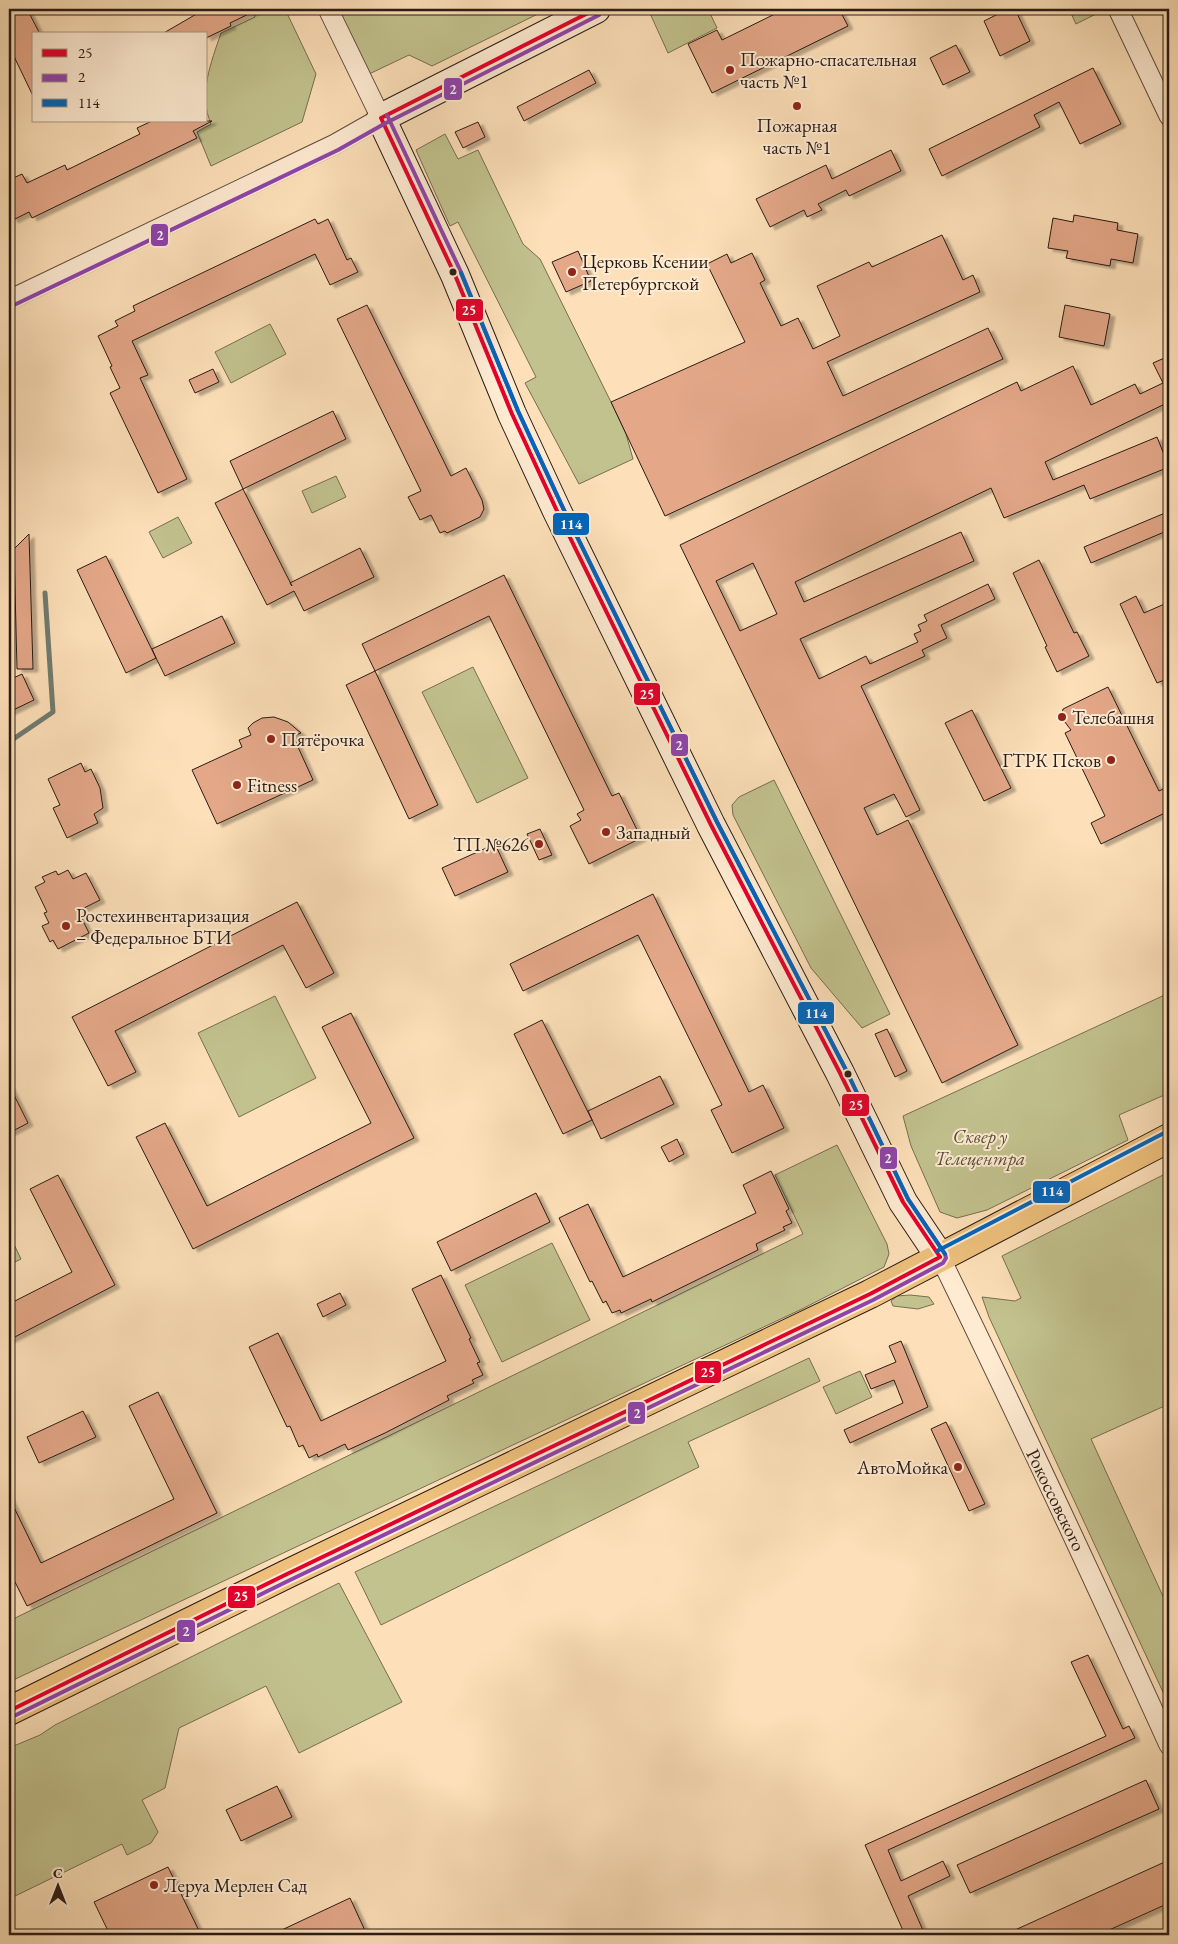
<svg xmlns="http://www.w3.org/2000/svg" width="1178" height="1944" viewBox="0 0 1178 1944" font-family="'EB Garamond',serif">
	<defs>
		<filter id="shadow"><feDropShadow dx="5" dy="3" stdDeviation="1" flood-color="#0004"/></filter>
	</defs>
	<rect width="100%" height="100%" fill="#fde0b9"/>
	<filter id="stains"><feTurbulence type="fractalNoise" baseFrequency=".004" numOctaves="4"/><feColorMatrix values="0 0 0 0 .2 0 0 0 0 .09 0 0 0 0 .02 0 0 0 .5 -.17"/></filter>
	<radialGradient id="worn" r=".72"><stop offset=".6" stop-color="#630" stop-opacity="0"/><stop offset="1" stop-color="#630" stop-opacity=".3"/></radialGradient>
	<path fill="#c2c28e" stroke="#766e51" d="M251 9H285L316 74 302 122 211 166 197 132 211 124C198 94 211 63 221 33L255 17Z
		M336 9H548L432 66 409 55 367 75Z
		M648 9H708L717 28 668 53Z
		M1069 9H1101L1102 11 1076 24Z
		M445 134 458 159 478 150 523 244 540 259 611 402 626 434 633 459 579 484 525 383 536 377 458 222 450 226 416 150Z
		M270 324 286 354 231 383 215 352Z
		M336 476 346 497 312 513 302 491Z
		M178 517 192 543 163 558 149 532Z
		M473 667 528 778 477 803 422 692Z
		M774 780 890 1014 862 1028 811 968 733 815 732 805 739 797Z
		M1169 993V1093L1119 1115 1128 1140 987 1210 957 1218 940 1212 911 1146 903 1116Z
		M275 996 316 1078 239 1117 198 1033Z
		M837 1145 887 1244 889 1254 884 1267 802 1309 9 1682V1621L803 1234 775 1175Z
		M1169 1172V1404L1091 1439 1167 1605 1169 1604V1705L989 1317 982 1297 1015 1301 1021 1298 1002 1256Z
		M9 1234 21 1259 9 1265Z
		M552 1243 590 1320 502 1362 465 1285Z
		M910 1295 929 1297 934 1304 918 1309 893 1306 891 1301 897 1296Z
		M809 1358 820 1381 688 1442 699 1467 381 1625 355 1572Z
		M860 1371 872 1397 836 1414 823 1387Z
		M339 1583 402 1702 299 1753 266 1686 179 1728 165 1788 142 1800 158 1832 151 1843 127 1855 122 1844 9 1899V1748L40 1735 55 1725Z"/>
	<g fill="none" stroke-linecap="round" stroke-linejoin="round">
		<path stroke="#707c70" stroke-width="5" d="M9 742 53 712 45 593"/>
	</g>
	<path fill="#e4a889" stroke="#2a1b14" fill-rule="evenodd" filter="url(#shadow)" d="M9 9H27L40 34H34V98L9 46Z
		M205 9H259L230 23 231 26 206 38V34H162Z
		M785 9H839L848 26 712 93 688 44 717 30 722 40Z
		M1008 9H1015L1030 41 1000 56 984 21Z
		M956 45 970 72 943 85 930 58Z
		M1093 68 1121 124 1080 144 1059 102 1034 115 1040 127 942 176 929 149Z
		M589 70 596 83 524 121 517 107Z
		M152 121H212L193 131 197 138 32 218 29 212 13 220 9 211V180L22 174 27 183 65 165 67 170 140 134 137 128Z
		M478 122 485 137 463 148 455 132Z
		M891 150 901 171 849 196 846 190 818 204 822 210 807 217 804 210 770 227 756 199 826 165 832 179Z
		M1074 215 1118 223 1117 230 1138 234 1133 263 1111 259 1110 266 1066 258 1068 251 1048 248 1053 218 1073 222Z
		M315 219 318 224 328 219 347 260 351 258 358 272 330 285 315 254 132 341 148 375 140 378 187 479 158 493 110 393 120 388 110 367 112 366 98 336 118 326 115 321 135 311 133 306Z
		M942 235 963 280 973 275 980 292 827 362 843 396 988 328 1003 359 665 516 611 402 745 342 707 264 727 254 731 263 752 253 765 280 760 283 781 326 798 318 813 349 840 336 817 286 869 262 872 267Z
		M578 251 591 281 566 292 552 262Z
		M367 305 451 476 466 468 482 500 484 509 480 517 447 533 445 531 440 533 431 515 420 520 408 497 421 491 337 319Z
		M1065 305 1110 314 1104 346 1059 337Z
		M1169 356V402L1045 462 1053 480 1157 437 1169 467 1090 499 1084 485 1004 518 991 488 795 582 804 602 961 532 974 561 800 639 819 679 866 656 870 664 918 642 914 634 921 631 918 625 927 621 924 615 988 584 995 599 941 625 947 638 922 650 925 656 861 686 920 810 906 817 894 794 864 808 877 835 908 820 1018 1045 942 1083 680 545 1017 382 1021 391 1073 366 1091 405 1135 384 1140 394 1163 383 1153 363ZM753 563 777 614 740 631 716 581Z
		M213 369 219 382 195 393 189 380Z
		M333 411 346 439 243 489 230 461Z
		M243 489 292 586 290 583 360 548 374 577 304 611 294 591 267 605 215 503Z
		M1165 513 1169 523V530L1091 563 1084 547Z
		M29 534 33 669H17L14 549Z
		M106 556 156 658 152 649 222 616 235 643 165 676 156 658 126 673 77 570Z
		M1039 560 1074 633 1077 632 1089 656 1057 672 1045 647 1047 646 1013 573Z
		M504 575 612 796 619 793 641 838 589 864 570 826 581 820 577 814 584 810 489 616 375 671 362 644Z
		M1136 596 1144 613 1169 602V678L1157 683 1120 604Z
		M375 671 438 805 409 819 346 685Z
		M22 674 34 700 9 712V680Z
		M1108 687 1159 791 1169 786V811L1101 844 1091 823 1105 816 1065 733 1071 730 1061 717 1063 709Z
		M972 710 1011 788 984 801 945 723Z
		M274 717 288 722 301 733 293 736 313 780 217 824 192 770 242 747 239 740 251 735 248 728 253 723 262 718Z
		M81 763 85 772 91 769 100 788 103 808 94 814 98 823 67 838 53 808 60 805 48 779Z
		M540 829 552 855 539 860 527 834Z
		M495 844 508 872 455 896 442 868Z
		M68 870 73 879 86 873 100 900 78 911 89 933 58 949 53 940 50 942 42 926 49 923 44 913 47 912 35 887 45 882 42 877 56 871 58 875Z
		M653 894 749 1092 763 1085 784 1128 732 1153 711 1110 722 1105 638 935 523 991 510 964Z
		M297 902 334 973 306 988 283 945 115 1031 136 1072 108 1086 72 1017Z
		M351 1013 414 1138 193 1249 136 1137 165 1123 207 1206 371 1123 322 1027Z
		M542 1020 592 1120 563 1134 514 1034Z
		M887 1029 907 1071 895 1077 875 1034Z
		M660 1076 674 1104 601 1139 588 1111Z
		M9 1085 28 1123 9 1133Z
		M677 1139 684 1154 669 1162 661 1147Z
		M771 1171 789 1209 786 1211 792 1223 783 1227 785 1230 756 1244 758 1250 652 1302 651 1299 621 1313 620 1310 612 1313 606 1301 603 1303 592 1281 590 1282 559 1218 588 1204 623 1277 756 1213 743 1185Z
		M58 1175 115 1285 9 1340V1304L72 1272 30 1189Z
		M536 1193 550 1222 451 1271 437 1242Z
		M441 1275 471 1338 469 1339 480 1362 477 1363 483 1375 472 1380 474 1383 447 1396 449 1400 385 1433 348 1450 345 1444 318 1457 317 1454 309 1458 303 1445 299 1447 290 1426 287 1427 249 1347 278 1333 321 1421 446 1361 412 1289Z
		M340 1293 346 1305 323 1317 317 1304Z
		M901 1341 928 1407 850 1443 844 1430 903 1403 894 1380 871 1389 865 1375 896 1362 889 1346Z
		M158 1392 217 1513 27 1606 9 1570V1497L41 1563 174 1499 129 1406Z
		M83 1411 96 1437 39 1463 27 1437Z
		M946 1422 985 1504 969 1511 931 1429Z
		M1088 1655 1123 1729 1129 1726 1135 1738 888 1850 901 1881 943 1861 950 1876 908 1896 925 1935H905L865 1845 1106 1736 1071 1662Z
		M1146 1780 1159 1809 970 1893 957 1865Z
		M277 1786 292 1817 241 1841 226 1810Z
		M1169 1860V1903L1098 1935H1004Z
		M168 1867 201 1935H110L94 1902Z
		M350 1898 367 1935H271Z"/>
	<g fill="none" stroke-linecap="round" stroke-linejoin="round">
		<defs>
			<path id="minor" d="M1118 9 1169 116
				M9 300 335 144 381 118 328 9
				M940 1257C1019 1419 1095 1582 1169 1745"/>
			<path id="secondary" d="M596 9 381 118 455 275 512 414 557 511 711 825 840 1073 903 1202 940 1257"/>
			<path id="trunk" d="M9 1711 285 1575 870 1294 1169 1138"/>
		</defs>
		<use href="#minor" stroke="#5f4c3d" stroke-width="21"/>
		<use href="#secondary" stroke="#2a1b14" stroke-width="30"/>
		<use href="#trunk" stroke="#2a1b14" stroke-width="30"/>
		<use href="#minor" stroke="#feebd2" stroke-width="19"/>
		<use href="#secondary" stroke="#feebd2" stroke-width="28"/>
		<use href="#trunk" stroke="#eec07c" stroke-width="28"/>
		<defs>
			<path id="bus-1" d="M381 118 455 275 512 414 557 511 711 825 840 1073 903 1202 940 1257
				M381 118 596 9
				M9 1711 285 1575 870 1294 940 1257"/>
			<path id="bus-2" d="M12 306 338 150 384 124 599 15
				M12 1717 288 1581 873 1300 943 1263 946 1258 945 1254 908 1199 846 1070 717 822 563 508 518 411 461 272 387 115"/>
			<path id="bus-3" d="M461 273 518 411 563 508 717 822 846 1070 908 1199 945 1254
				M937 1251 1166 1132"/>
		</defs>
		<use href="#bus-1" stroke="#feebd2" stroke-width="8"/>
		<use href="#bus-2" stroke="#feebd2" stroke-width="8"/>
		<use href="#bus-3" stroke="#feebd2" stroke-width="8"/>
		<use href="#bus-1" stroke="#e4002b" stroke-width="4"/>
		<use href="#bus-2" stroke="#8e44ad" stroke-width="4"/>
		<use href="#bus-3" stroke="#0065bd" stroke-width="4"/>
	</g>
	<g fill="#8f2418" stroke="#feebd2" stroke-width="2">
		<circle cx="730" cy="70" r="5"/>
		<circle cx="797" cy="106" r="5"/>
		<circle cx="572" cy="272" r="5"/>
		<circle cx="1062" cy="717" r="5"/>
		<circle cx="271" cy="739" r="5"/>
		<circle cx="1111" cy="760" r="5"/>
		<circle cx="237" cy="785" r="5"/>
		<circle cx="606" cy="832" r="5"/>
		<circle cx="539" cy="844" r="5"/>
		<circle cx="66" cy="926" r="5"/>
		<circle cx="958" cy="1467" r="5"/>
		<circle cx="154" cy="1885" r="5"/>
	</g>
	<g fill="#2a1b14" stroke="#feebd2" stroke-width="2">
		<circle cx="453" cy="272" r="4.5"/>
		<circle cx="848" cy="1074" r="4.5"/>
	</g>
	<g text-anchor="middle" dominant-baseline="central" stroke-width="4" stroke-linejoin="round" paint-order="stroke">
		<g font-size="19" fill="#2a1b14" stroke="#feebd2" text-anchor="start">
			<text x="740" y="59">Пожарно-спасательная<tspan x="740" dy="22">часть №1</tspan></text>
			<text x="797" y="125" text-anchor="middle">Пожарная<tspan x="797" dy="22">часть №1</tspan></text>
			<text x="582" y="261">Церковь Ксении<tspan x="582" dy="22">Петербургской</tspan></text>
			<text x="1072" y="717">Телебашня</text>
			<text x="281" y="739">Пятёрочка</text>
			<text x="1101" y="760" text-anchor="end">ГТРК Псков</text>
			<text x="247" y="785">Fitness</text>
			<text x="616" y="832">Западный</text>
			<text x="529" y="844" text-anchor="end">ТП №626</text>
			<text x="76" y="915">Ростехинвентаризация<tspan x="76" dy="22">– Федеральное БТИ</tspan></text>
			<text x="948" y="1467" text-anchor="end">АвтоМойка</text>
			<text x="164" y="1885">Леруа Мерлен Сад</text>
		</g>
		<g font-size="19" font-style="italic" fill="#584d39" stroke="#feebd2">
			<text x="980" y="1136">Сквер у<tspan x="980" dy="22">Телецентра</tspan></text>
		</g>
		<g font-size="19" fill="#2a1b14" stroke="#feebd2">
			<text transform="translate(1056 1500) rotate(64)">Рокоссовского</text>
		</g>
	</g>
	<g stroke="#feebd2" stroke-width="2">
		<rect x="443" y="77" width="20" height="24" rx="5" fill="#8e44ad"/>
		<rect x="150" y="223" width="19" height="24" rx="5" fill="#8e44ad"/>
		<rect x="455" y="298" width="29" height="24" rx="5" fill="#e4002b"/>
		<rect x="552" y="512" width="38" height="24" rx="5" fill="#0065bd"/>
		<rect x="633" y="682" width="28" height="24" rx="5" fill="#e4002b"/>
		<rect x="670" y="733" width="19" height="24" rx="5" fill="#8e44ad"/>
		<rect x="797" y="1001" width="38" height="24" rx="5" fill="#0065bd"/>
		<rect x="841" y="1093" width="29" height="24" rx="5" fill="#e4002b"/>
		<rect x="879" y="1146" width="19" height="24" rx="5" fill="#8e44ad"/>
		<rect x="1032" y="1180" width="39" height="24" rx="5" fill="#0065bd"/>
		<rect x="694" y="1360" width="28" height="24" rx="5" fill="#e4002b"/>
		<rect x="627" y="1401" width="19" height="24" rx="5" fill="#8e44ad"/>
		<rect x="227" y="1585" width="29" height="24" rx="5" fill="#e4002b"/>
		<rect x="176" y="1619" width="20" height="24" rx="5" fill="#8e44ad"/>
	</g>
	<g font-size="14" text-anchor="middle" font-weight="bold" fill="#fff">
		<text x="453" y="94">2</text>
		<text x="160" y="240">2</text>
		<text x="469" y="315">25</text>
		<text x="571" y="529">114</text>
		<text x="647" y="699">25</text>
		<text x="679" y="750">2</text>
		<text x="816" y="1018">114</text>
		<text x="856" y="1110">25</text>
		<text x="888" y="1163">2</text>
		<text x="1052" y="1196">114</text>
		<text x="708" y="1377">25</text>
		<text x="637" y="1418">2</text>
		<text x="241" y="1601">25</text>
		<text x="186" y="1636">2</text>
	</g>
	<rect width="1178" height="1944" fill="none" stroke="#fde0b9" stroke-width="30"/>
	<rect x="10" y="10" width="1158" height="1924" fill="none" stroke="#2a1b14" stroke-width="2.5"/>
	<rect x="15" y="15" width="1148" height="1914" fill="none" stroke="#2a1b14"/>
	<rect x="32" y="32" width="175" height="90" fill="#feebd2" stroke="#a99886"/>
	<rect x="42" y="49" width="25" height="8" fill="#e4002b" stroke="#a99886"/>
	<text x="78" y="58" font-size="15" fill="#2a1b14">25</text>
	<rect x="42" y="74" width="25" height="8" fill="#8e44ad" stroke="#a99886"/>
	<text x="78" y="82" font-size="15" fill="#2a1b14">2</text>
	<rect x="42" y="99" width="25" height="8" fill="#0065bd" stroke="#a99886"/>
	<text x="78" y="108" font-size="15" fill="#2a1b14">114</text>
	<g transform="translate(58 1886)" stroke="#feebd2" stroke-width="4" paint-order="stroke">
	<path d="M0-4L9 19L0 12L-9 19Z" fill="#2a1b14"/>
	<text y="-8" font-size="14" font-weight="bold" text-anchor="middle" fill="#2a1b14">С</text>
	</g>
	<rect width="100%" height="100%" filter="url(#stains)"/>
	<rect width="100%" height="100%" fill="url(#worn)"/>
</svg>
